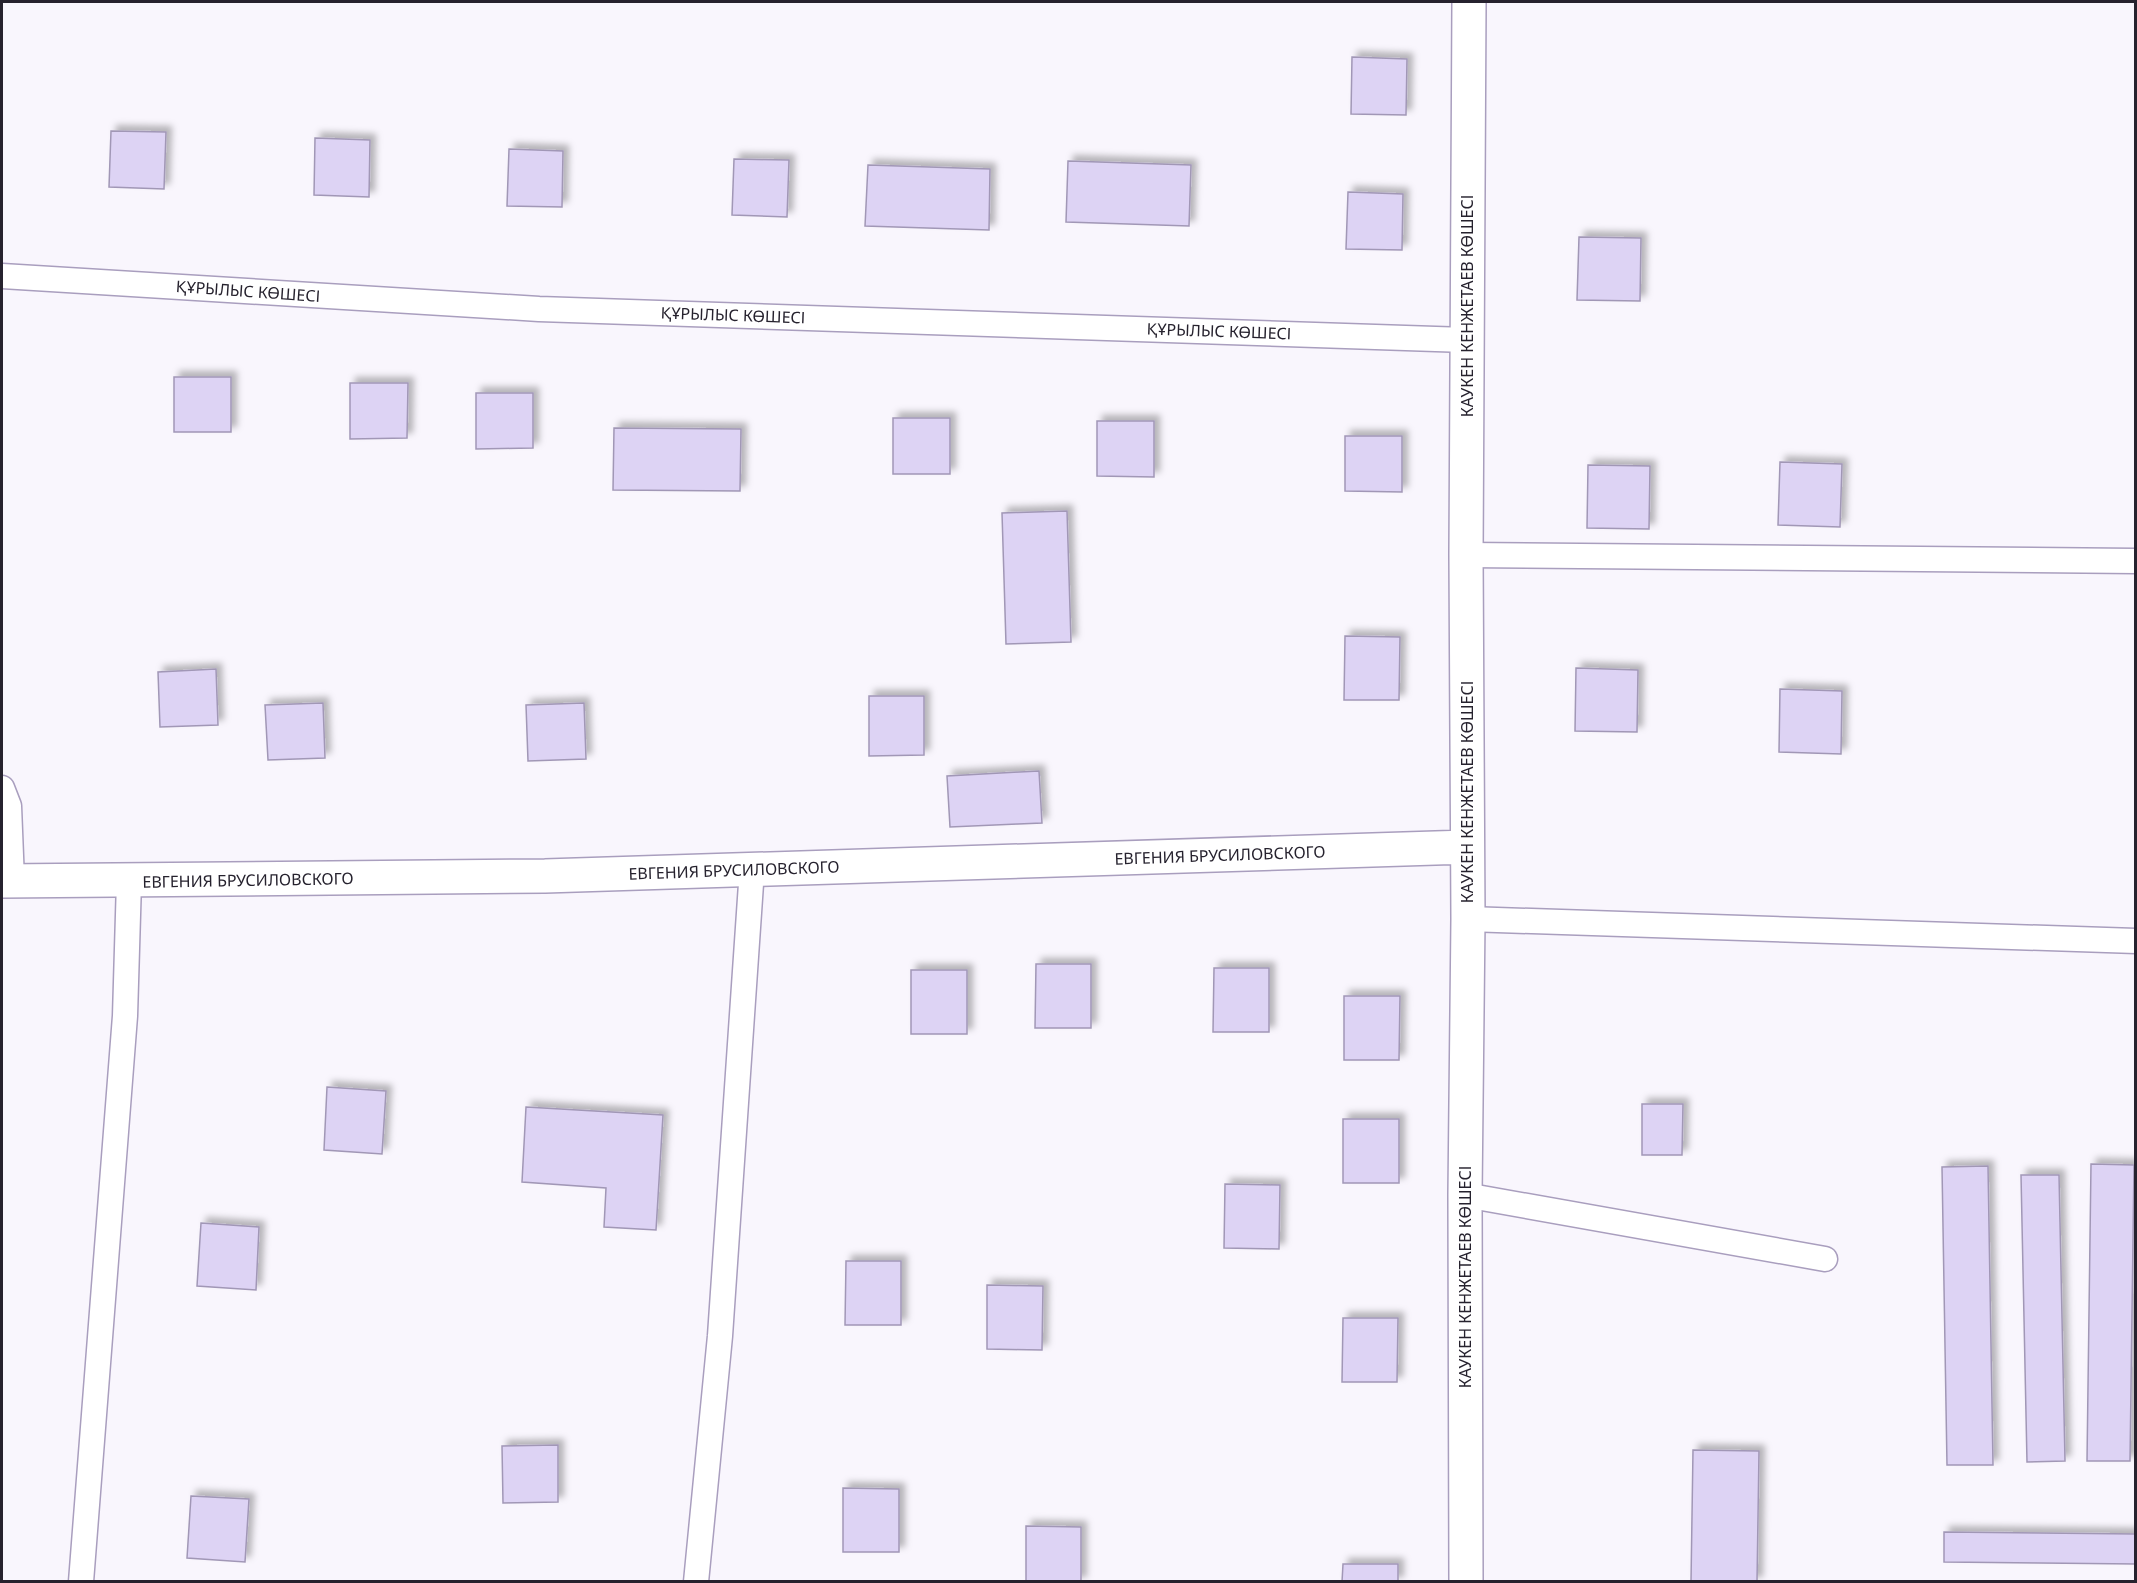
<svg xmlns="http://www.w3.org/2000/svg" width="2137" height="1583" viewBox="0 0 2137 1583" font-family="'Noto Sans',sans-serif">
	<defs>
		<filter id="shadow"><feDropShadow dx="5.5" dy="-5.5" stdDeviation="3" flood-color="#0004"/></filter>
	</defs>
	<rect width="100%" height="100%" fill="#f9f6fd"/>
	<path fill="#ddd3f4" stroke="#a197b6" stroke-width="1.5" filter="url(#shadow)" d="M1352 57 1407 59 1406 115 1351 114Z
		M111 131 166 132 164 189 109 187Z
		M315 138 370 140 369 197 314 195Z
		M509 149 563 151 562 207 507 206Z
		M734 159 789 160 787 217 732 215Z
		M1068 161 1191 165 1189 226 1066 222Z
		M868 165 990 169 989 230 865 226Z
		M1348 192 1403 194 1402 250 1346 249Z
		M1579 237 1641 238 1640 301 1577 300Z
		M174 377H231V432H174Z
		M350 383H408L407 438 350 439Z
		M476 393H533V448L476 449Z
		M893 418H950V474H893Z
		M1097 421H1154V477L1097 476Z
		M614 428 741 429 740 491 613 490Z
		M1345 436H1402V492L1345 491Z
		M1780 462 1842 464 1840 527 1778 525Z
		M1588 465 1650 466 1649 529 1587 528Z
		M1067 511 1071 642 1006 644 1002 513Z
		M1345 636 1400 637 1399 700H1344Z
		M1576 668 1638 670 1637 732 1575 731Z
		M216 669 218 725 160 727 158 672Z
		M1780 689 1842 691 1841 754 1779 752Z
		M869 696H924V755L869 756Z
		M323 703 325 758 268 760 265 705Z
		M584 703 586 759 528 761 526 705Z
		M1039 771 1042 823 950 827 947 776Z
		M1036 964H1091V1028H1035Z
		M1214 968H1269V1032H1213Z
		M911 970H967V1034H911Z
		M1344 996H1400L1399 1060H1344Z
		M327 1087 386 1091 382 1154 324 1150Z
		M1642 1104H1683L1682 1155H1642Z
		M526 1107 663 1115 656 1230 604 1227 606 1188 522 1182Z
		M1343 1119H1399V1183H1343Z
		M2091 1164 2134 1165 2130 1461H2087Z
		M1988 1166 1993 1465H1947L1942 1167Z
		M2021 1175H2059L2065 1461 2027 1462Z
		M1225 1184 1280 1185 1279 1249 1224 1248Z
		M201 1223 259 1227 256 1290 197 1286Z
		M846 1261H901V1325H845Z
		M987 1285 1043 1286 1042 1350 987 1349Z
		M1343 1318H1398L1397 1382H1342Z
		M558 1445V1502L503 1503 502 1446Z
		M1693 1450 1759 1451 1757 1582H1691Z
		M843 1488 899 1489V1552H843Z
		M191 1496 249 1499 245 1562 187 1558Z
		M1026 1526 1081 1527V1582H1026Z
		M1944 1532 2136 1534V1564L1944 1562Z
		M1343 1564H1398V1582H1342Z"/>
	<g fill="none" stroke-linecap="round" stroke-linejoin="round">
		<defs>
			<path id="service" d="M2 276 539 309 1466 340
				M1466 555 2136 561
				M2 788 9 806 12 881
				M1468 919 2136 941
				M1465 1195 1825 1259
				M81 1582 125 1016 129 881
				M696 1582 720 1336 752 869"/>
			<path id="minor" d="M2 881 545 876 1467 847
				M1466 1582 1465 1195 1468 919 1466 555 1469 2"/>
		</defs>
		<use href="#service" stroke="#a99ebe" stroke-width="27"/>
		<use href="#minor" stroke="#a99ebe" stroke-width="36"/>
		<use href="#service" stroke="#fff" stroke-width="24"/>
		<use href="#minor" stroke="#fff" stroke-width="33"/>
	</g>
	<g text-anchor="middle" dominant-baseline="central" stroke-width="5" stroke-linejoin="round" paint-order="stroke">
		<g font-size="16" fill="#26222e" stroke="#fff">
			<text transform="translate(248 291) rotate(4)">ҚҰРЫЛЫС КӨШЕСІ</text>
			<text transform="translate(1467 306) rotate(-90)">КАУКЕН КЕНЖЕТАЕВ КӨШЕСІ</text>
			<text transform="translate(733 315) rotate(2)">ҚҰРЫЛЫС КӨШЕСІ</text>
			<text transform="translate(1219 331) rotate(2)">ҚҰРЫЛЫС КӨШЕСІ</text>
			<text transform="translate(1467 792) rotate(-90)">КАУКЕН КЕНЖЕТАЕВ КӨШЕСІ</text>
			<text transform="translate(1220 855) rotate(-2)">ЕВГЕНИЯ БРУСИЛОВСКОГО</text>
			<text transform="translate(734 870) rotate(-2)">ЕВГЕНИЯ БРУСИЛОВСКОГО</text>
			<text transform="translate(248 880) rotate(-1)">ЕВГЕНИЯ БРУСИЛОВСКОГО</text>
			<text transform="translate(1465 1277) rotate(-90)">КАУКЕН КЕНЖЕТАЕВ КӨШЕСІ</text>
		</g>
	</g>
	<rect width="2137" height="1583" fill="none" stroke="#26222e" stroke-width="6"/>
</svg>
